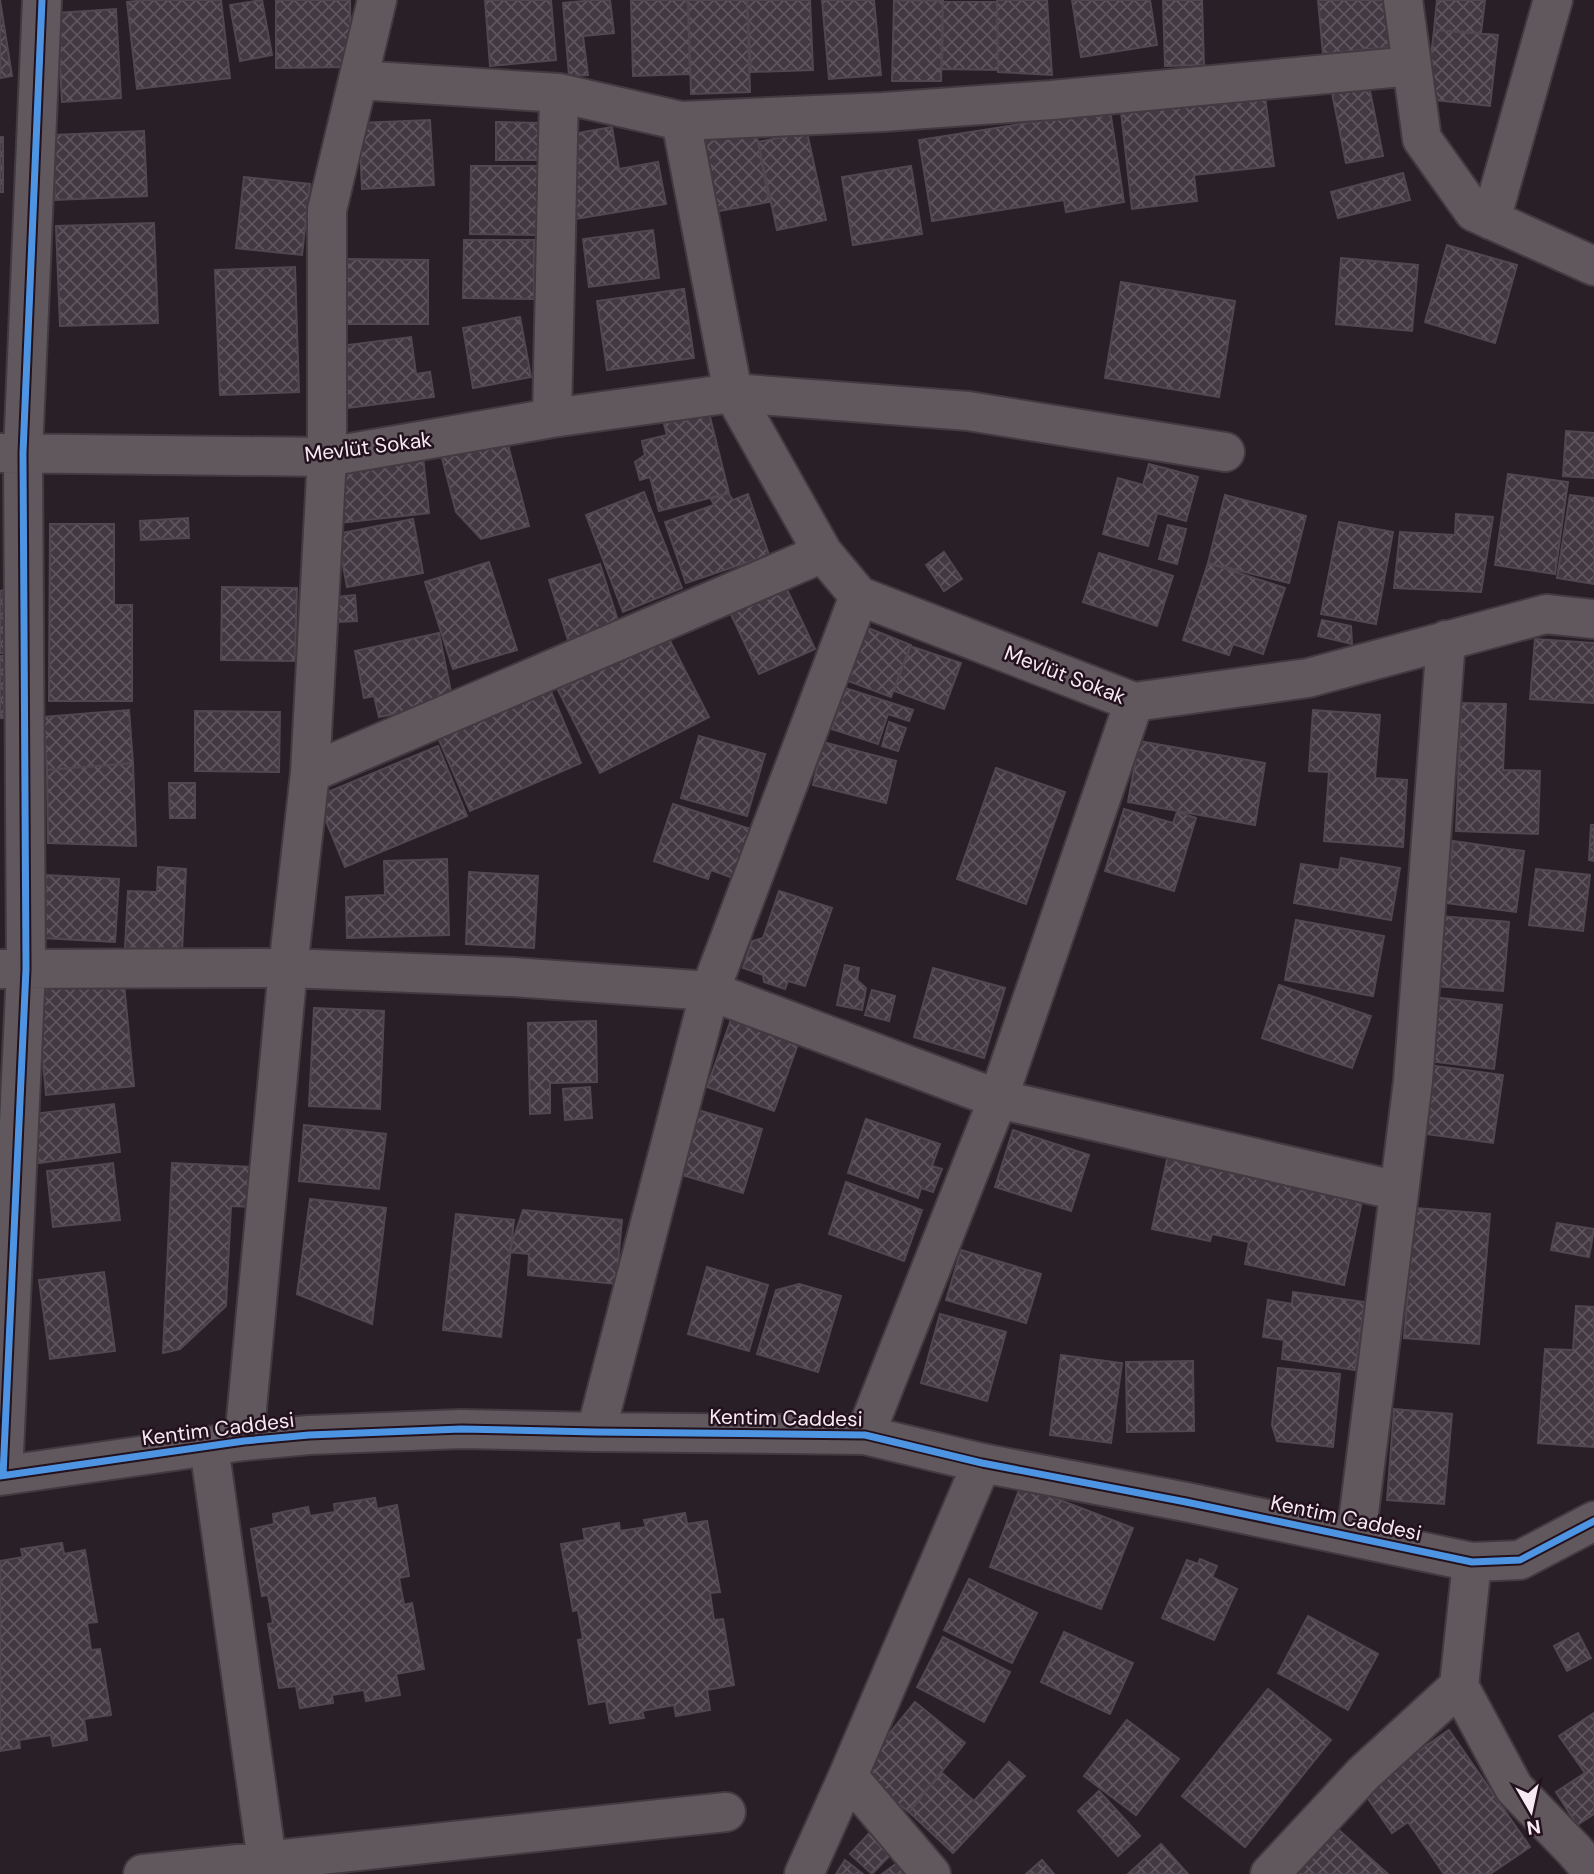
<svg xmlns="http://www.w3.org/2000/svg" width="1594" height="1874" viewBox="0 0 1594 1874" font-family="'DM Sans',sans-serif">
	<defs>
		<pattern id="building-cross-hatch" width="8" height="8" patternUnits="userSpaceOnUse" patternTransform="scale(1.75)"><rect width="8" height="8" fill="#423842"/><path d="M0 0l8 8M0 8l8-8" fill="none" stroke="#5e555e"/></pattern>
	</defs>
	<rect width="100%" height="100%" fill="#291f26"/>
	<path fill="url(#building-cross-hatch)" stroke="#504850" stroke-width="2" d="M0 0 12 76 0 78Z
		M147 0H221L230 78 137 89 127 2Z
		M262 0 272 55 240 61 230 5Z
		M276 0H350L351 67 276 68Z
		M485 0H551L556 60 490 66Z
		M594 0H610L614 33 583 36 588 75 569 76 563 3Z
		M631 0H688L690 74 633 76Z
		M688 0H747L750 92 691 94Z
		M747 0H810L813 70 751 72Z
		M822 0H874L881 75 829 79Z
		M894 0 943 1 941 81H892Z
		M997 0H1047L1052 75 998 72Z
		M1072 0H1150L1157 45 1081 57Z
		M1163 0H1202L1204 65 1165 66Z
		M1318 0H1385L1389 47 1323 54Z
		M1437 0H1485L1481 33 1434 30Z
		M943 1 997 2 998 70 942 69Z
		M116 9 121 98 62 102 57 13Z
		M1434 30 1498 35 1490 106 1426 99Z
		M1368 81 1383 156 1346 163 1331 88Z
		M1265 96 1274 166 1194 175 1197 201 1132 209 1121 112Z
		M1110 110 1124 202 1066 212 1064 200 932 221 919 140Z
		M430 120 434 185 362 189 359 123Z
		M754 120 769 202 702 214 688 132Z
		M496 122 541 123 540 160H496Z
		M612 127 619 169 658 162 666 204 575 219 561 136Z
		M144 131 147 196 55 200 53 135Z
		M807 132 826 220 777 230 758 142Z
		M0 137H3V192H0Z
		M471 166H539L538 235 470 234Z
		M911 166 922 234 853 245 842 177Z
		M1403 173 1410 200 1338 218 1331 192Z
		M244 177 310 184 302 255 236 248Z
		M154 223 158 323 60 326 56 226Z
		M653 230 659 278 589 287 583 239Z
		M464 240H534V299L463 298Z
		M1447 245 1517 265 1495 343 1425 322Z
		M1341 258 1418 265 1412 331 1336 324Z
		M347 259 428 260V324H346Z
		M295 267 299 392 220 395 215 270Z
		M1121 282 1235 301 1219 397 1105 378Z
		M684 289 694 358 607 370 597 301Z
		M520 317 531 377 473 388 463 328Z
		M411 337 416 374 430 372 434 397 348 408 339 346Z
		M709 413 729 493 659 511 650 477 640 480 635 462 645 455 642 441 667 435 664 424Z
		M1566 431 1594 433V478L1563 476Z
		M507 441 529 526 481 539 456 512 442 458Z
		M423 457 429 513 340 523 334 468Z
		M1149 464 1198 477 1186 521 1157 513 1148 546 1103 534 1118 478 1143 485Z
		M1508 474 1568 482 1555 574 1495 565Z
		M644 492 682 588 623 612 586 515Z
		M728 493 733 500 748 494 769 555 686 583 665 522 714 505 711 499Z
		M1225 495 1306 516 1289 583 1208 563Z
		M1570 495 1594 498V584L1557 578Z
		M1456 514 1493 517 1481 592 1394 588 1400 532 1455 535Z
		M188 518 189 538 141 540 140 521Z
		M413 519 423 573 347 587 337 534Z
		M1339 522 1393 532 1376 624 1321 614Z
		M50 524H114V605H132V701H49Z
		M1168 525 1186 529 1177 564 1159 559Z
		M944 552 962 579 944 591 926 565Z
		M1099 553 1173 576 1157 626 1083 602Z
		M489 562 517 650 453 669 425 582Z
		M1208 563 1285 588 1263 654 1233 644 1229 655 1183 640Z
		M600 564 619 624 568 640 549 580Z
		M784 583 815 649 759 674 728 608Z
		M222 587 297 588 295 661 221 660Z
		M3 590 5 653H0V591Z
		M355 595 357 621 338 622 336 597Z
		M1322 620 1351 626 1352 644 1318 636Z
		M868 628 911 645 891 697 848 681Z
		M439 633 453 702 379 717 374 696 364 698 355 651Z
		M667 635 709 717 600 773 558 690Z
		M1535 639 1594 643V703L1530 699Z
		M910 646 961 663 944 709 894 691Z
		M0 656H4V718H0Z
		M549 687 581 763 470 811 437 735Z
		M845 688 913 710 909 721 888 714 878 744 832 729Z
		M1461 703 1506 704 1503 770 1540 771 1538 834 1456 831Z
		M129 710 133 763 47 770 43 717Z
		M1313 710 1380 715 1375 778 1407 780 1403 847 1324 841 1329 772 1309 771Z
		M195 711 280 712 279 772 195 771Z
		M889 722 906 728 898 751 882 746Z
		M699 736 765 754 747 816 681 798Z
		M1139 741 1265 763 1255 825 1128 802Z
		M823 742 896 761 886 803 813 785Z
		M438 746 467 816 345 867 316 797Z
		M133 763 136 846 48 843 47 770Z
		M996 768 1065 792 1026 904 957 879Z
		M169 783H195V818H170Z
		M673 804 750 829 733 878 711 870 708 879 654 861Z
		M1124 809 1173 823 1177 812 1196 818 1174 891 1105 871Z
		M1591 825H1594V861L1589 860Z
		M1453 841 1524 851 1516 912 1445 903Z
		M1341 858 1400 868 1391 920 1294 903 1301 864 1339 870Z
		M447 859 449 935 347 938 346 897 385 895 384 861Z
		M158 867 186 869 182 952 125 948 128 891 157 892Z
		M1536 869 1590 875 1583 931 1529 925Z
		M469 872 538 876 534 948 466 944Z
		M46 875 119 879 115 942 42 938Z
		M779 891 832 908 805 986 788 981 785 989 764 982 763 975 743 968 752 941 763 938Z
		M1440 916 1509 922 1503 991 1434 986Z
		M1296 920 1384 936 1373 996 1285 980Z
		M845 965 859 968 857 980 866 988 862 1010 837 1005Z
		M933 968 1005 988 984 1058 914 1037Z
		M123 973 134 1086 46 1095 41 1040 32 982Z
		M1279 985 1371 1016 1352 1068 1262 1038Z
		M872 990 895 996 889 1021 865 1015Z
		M1432 997 1502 1005 1494 1069 1429 1061Z
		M314 1008 384 1011 380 1109 309 1106Z
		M732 1017 799 1041 774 1111 707 1087Z
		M596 1021 597 1082 550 1083V1113L530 1114 528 1023Z
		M1428 1065 1503 1075 1493 1143 1418 1133Z
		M590 1087 592 1118 565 1120 563 1089Z
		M114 1104 120 1152 39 1163 33 1114Z
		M698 1110 762 1129 743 1193 679 1174Z
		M866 1119 940 1144 932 1166 942 1169 933 1192 921 1188 918 1198 848 1173Z
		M304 1125 386 1134 379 1189 299 1181Z
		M1013 1130 1089 1155 1071 1211 995 1187Z
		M1168 1155 1290 1180 1289 1186 1362 1201 1344 1285 1245 1264 1249 1242 1212 1234 1210 1241 1152 1229Z
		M113 1163 120 1220 53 1227 47 1171Z
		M172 1163 253 1167 251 1207 231 1206 226 1306 180 1349 163 1353Z
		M846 1182 922 1210 904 1261 829 1234Z
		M310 1199 386 1208 372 1324 297 1294Z
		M1415 1208 1490 1214 1479 1344 1404 1338Z
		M523 1210 622 1220 616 1284 528 1275 529 1254 509 1252Z
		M456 1214 514 1220 501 1337 443 1330Z
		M1557 1223 1594 1229 1589 1257 1551 1250Z
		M961 1250 1041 1274 1026 1323 946 1300Z
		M707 1267 768 1285 749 1351 688 1334Z
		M104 1272 115 1351 50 1359 39 1280Z
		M799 1284 841 1296 818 1372 757 1354 776 1290Z
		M1293 1292 1365 1302 1355 1370 1282 1359 1284 1340 1263 1337 1268 1300 1292 1304Z
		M1576 1306 1594 1307V1447L1538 1443 1545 1349 1573 1350Z
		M940 1314 1006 1332 987 1401 921 1383Z
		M1061 1355 1122 1363 1111 1443 1050 1435Z
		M1193 1361 1194 1431 1127 1432 1126 1362Z
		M1278 1368 1340 1374 1333 1447 1277 1441 1272 1425Z
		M1394 1409 1452 1414 1444 1504 1387 1500Z
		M1021 1485 1133 1528 1101 1609 990 1567Z
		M375 1498 377 1509 397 1505 409 1576 399 1578 404 1605 412 1603 424 1669 396 1674 400 1695 366 1701 364 1690 332 1695 333 1703 300 1708 296 1686 279 1688 268 1624 273 1623 268 1595 262 1596 251 1529 274 1524 273 1514 308 1507 310 1516 335 1512 334 1504Z
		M685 1513 687 1524 707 1521 720 1592 710 1593 714 1620 723 1619 734 1685 707 1690 710 1710 676 1716 674 1705 642 1711 644 1718 610 1723 606 1701 589 1704 578 1640 583 1639 578 1610 573 1611 561 1544 585 1540 583 1529 619 1523 620 1531 646 1527 644 1520Z
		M62 1543 64 1554 85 1550 97 1622 87 1623 91 1650 100 1649 111 1715 84 1719 87 1740 53 1746 51 1735 19 1740 20 1748 0 1751V1561L23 1557 21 1549Z
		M1200 1559 1217 1566 1212 1577 1237 1589 1214 1640 1162 1618 1187 1560 1198 1564Z
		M969 1579 1037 1613 1012 1663 944 1630Z
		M1308 1616 1378 1654 1348 1710 1278 1673Z
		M1064 1632 1133 1663 1110 1714 1041 1682Z
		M1578 1633 1591 1658 1567 1671 1554 1646Z
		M943 1637 1010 1672 984 1722 917 1687Z
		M1268 1689 1331 1740 1245 1847 1182 1796Z
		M915 1702 965 1743 909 1812 858 1772Z
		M1594 1713V1814L1577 1825 1556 1792 1585 1773 1559 1736Z
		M1127 1720 1179 1759 1136 1815 1084 1776Z
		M1449 1730 1530 1847 1490 1874H1444L1408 1822 1392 1833 1362 1790Z
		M1009 1762 1025 1776 953 1853 909 1812 941 1772 974 1801Z
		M1099 1791 1140 1836 1118 1856 1078 1811Z
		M1332 1824 1388 1874H1287Z
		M874 1828 896 1849 872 1874 850 1854Z
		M1161 1844 1188 1874H1128Z
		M845 1860 863 1874H836Z
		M1042 1860 1054 1874H1026Z
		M900 1861 910 1874H882Z"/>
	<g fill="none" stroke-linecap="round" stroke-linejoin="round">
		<defs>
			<path id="minor" d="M1403 0 1422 139 1474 212 1594 266
				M358 80 559 93 681 121 883 112 1052 100 1412 66
				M681 121 733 393 823 553 859 596 1134 702 1308 678 1546 614 1594 619
				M1491 220 1553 0
				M552 418 559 93
				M0 453 327 457 552 418 733 393 968 411 1225 452
				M310 773 823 553
				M2 969 288 968 513 977 710 991 998 1099 1399 1191
				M596 1432 710 991 859 596
				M865 1435 998 1099 1134 702
				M244 1441 288 968 310 773 327 457V210L377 0
				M209 1446 267 1861
				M3 1475 26 969 23 453 42 0
				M0 1476 244 1441 309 1435 461 1429 596 1432 865 1435 982 1463 1186 1502 1472 1562 1520 1560 1594 1521
				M1356 1537 1413 1081 1446 640
				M1472 1562 1459 1686 1514 1788 1574 1850 1594 1873
				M848 1776 931 1874
				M143 1874 726 1812
				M804 1874 848 1776 982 1463
				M1270 1874 1363 1774 1459 1686"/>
		</defs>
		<use href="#minor" stroke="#423a40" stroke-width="42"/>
		<use href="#minor" stroke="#60585d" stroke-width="38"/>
		<defs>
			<path id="cycleway" d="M3 1475 26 969 23 453 42 0
				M0 1476 244 1441 309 1435 461 1429 596 1432 865 1435 982 1463 1186 1502 1472 1562 1520 1560 1594 1521"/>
		</defs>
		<use href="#cycleway" stroke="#23111d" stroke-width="11"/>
		<use href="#cycleway" stroke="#4d94e3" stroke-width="7"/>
	</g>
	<g text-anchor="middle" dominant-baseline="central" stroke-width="5" stroke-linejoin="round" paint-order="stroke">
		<g font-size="21" fill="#f6e9f2" stroke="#23111d">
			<text transform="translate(368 447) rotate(-7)">Mevlüt Sokak</text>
			<text transform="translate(1065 675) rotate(21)">Mevlüt Sokak</text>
			<text transform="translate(786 1418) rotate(1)">Kentim Caddesi</text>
			<text transform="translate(218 1429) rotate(-7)">Kentim Caddesi</text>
			<text transform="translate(1346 1518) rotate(12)">Kentim Caddesi</text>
		</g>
	</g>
	<g transform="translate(1531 1811) rotate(171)" stroke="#23111d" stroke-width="5" paint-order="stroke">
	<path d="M0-5L12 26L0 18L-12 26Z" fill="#f6e9f2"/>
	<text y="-10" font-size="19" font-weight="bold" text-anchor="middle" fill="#f6e9f2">N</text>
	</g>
</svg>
